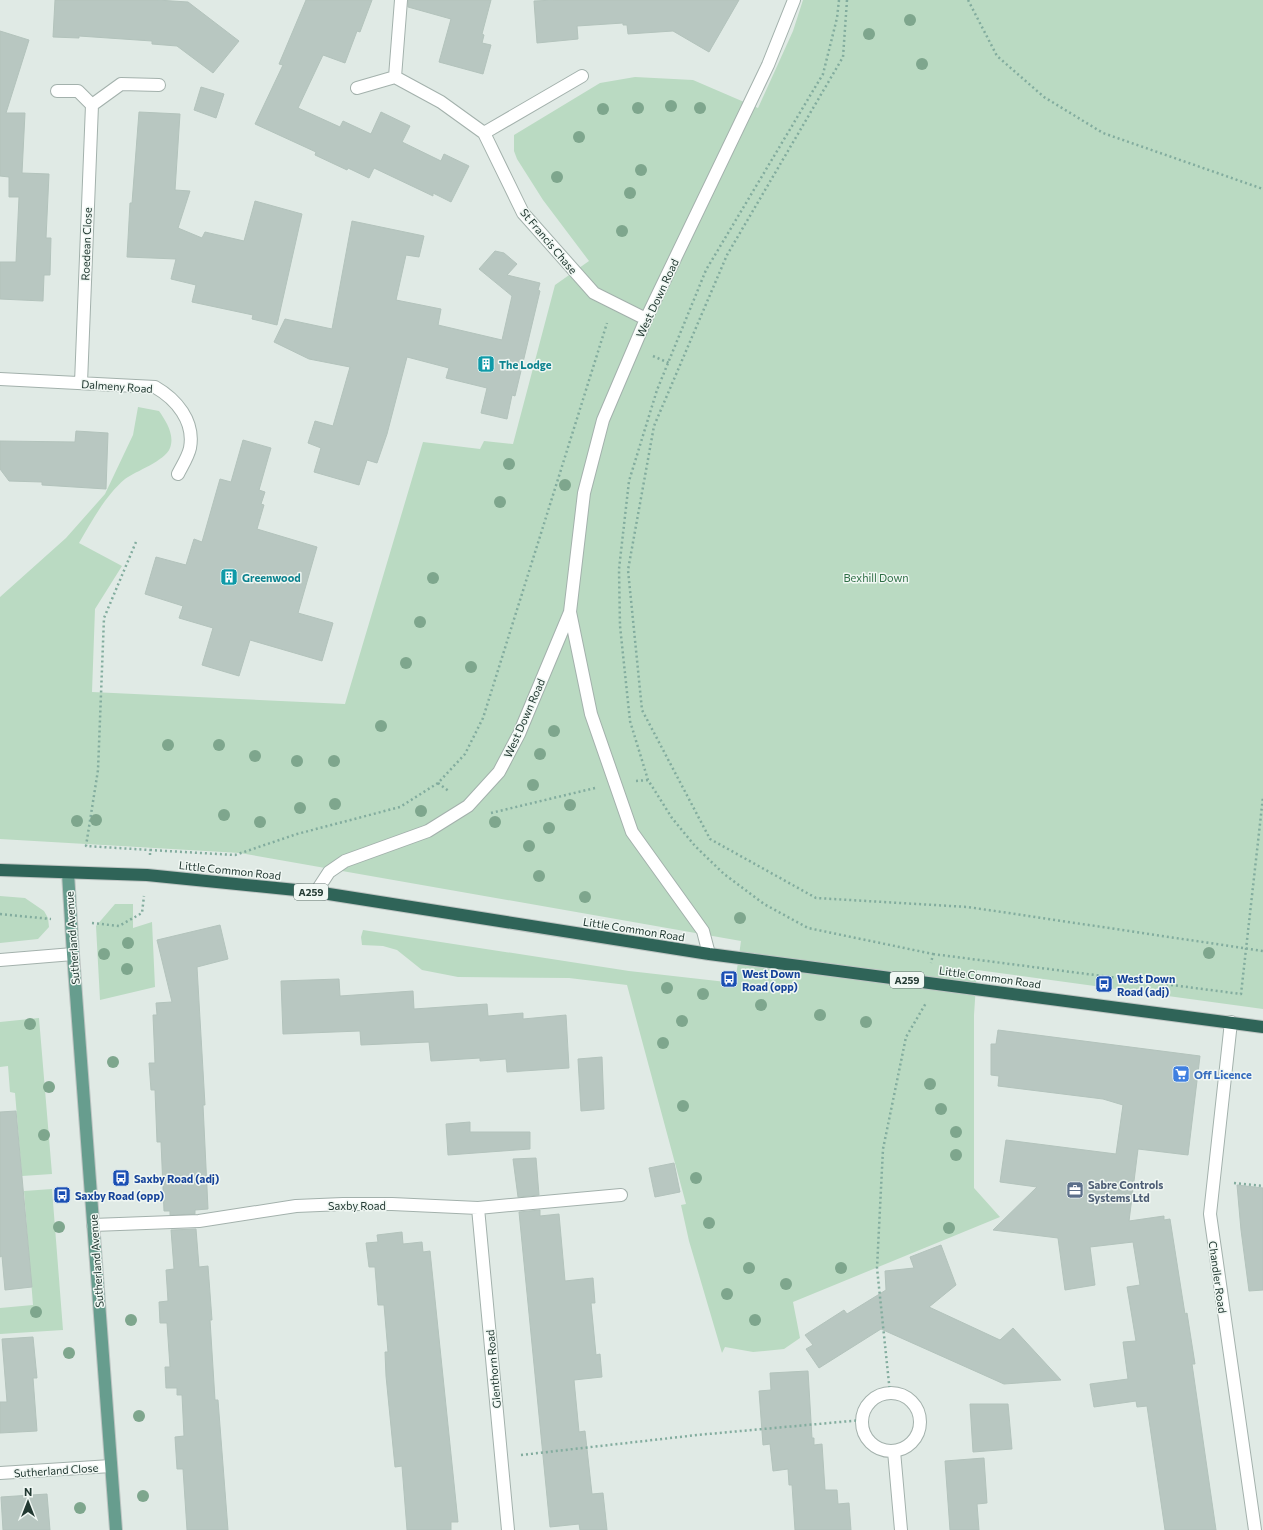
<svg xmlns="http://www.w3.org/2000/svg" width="1263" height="1530" viewBox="0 0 1263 1530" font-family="Commissioner,sans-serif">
	<rect width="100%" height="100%" fill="#e0eae5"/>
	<path fill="#badac2" d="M803 0H1263V1009L977 970 974 1015V1188L1000 1217 793 1302 800 1338 784 1349 753 1352 725 1347 722 1353 689 1241 681 1205 686 1204 627 985 569 978 458 977 422 970 397 950 383 946 362 945 361 937 363 930 629 971 735 983 741 941 240 853 0 839V597L66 538 105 494 133 435 138 407 159 411C166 421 175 435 170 448 165 461 136 471 125 479 105 496 92 521 79 543L122 566 95 609 92 692 345 704 423 442 480 449 484 441 513 444 555 285 589 261 543 200 517 159 514 151V135L600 83 635 77 693 80 758 108 793 31Z
		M0 896 25 898 44 911 48 918 49 927 38 939 0 943Z
		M115 904H133V928L152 922 155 987 100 1000 96 926Z
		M39 1018 52 1174 22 1176 15 1093 10 1092 8 1066 0 1067V1022Z
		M52 1189 63 1330 0 1334V1308L33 1305 24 1191Z"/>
	<path fill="#b8c7c1" stroke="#b3c3bc" d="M55 0H157L188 2 239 41 213 73 177 46 152 44V41L79 36V38L53 37Z
		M306 0H372L360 32 357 31 345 63 323 55 298 108 340 127 343 121 371 134 381 112 410 126 402 142 441 161 444 154 469 166 451 202 433 193V196L374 168 369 178 348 168 347 170 315 155 316 152 255 124 283 65 279 64Z
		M408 0H491L482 34 484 35 482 43 491 45 483 74 439 62 451 19 408 7Z
		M555 0H739L709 52 673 31 628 34 627 25H623V23L577 26 578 39 537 43 534 1Z
		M0 31 29 40 6 113H25L22 173 49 174 46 238H51L50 275H44L43 301 0 299V262H16L19 197H9V177L0 176Z
		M201 87 224 94 216 118 194 110Z
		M139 112 180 114 175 190 190 191 178 228 202 238 205 232 244 241 255 201 302 214 277 325 252 319 253 315 192 302 196 285 171 279 176 259 127 257 130 203H132Z
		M352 221 424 236 419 257 406 255 396 300 441 309 438 325 502 340 512 296 479 269 495 251 504 253 517 264 507 275 540 283 538 290 540 291 515 396 512 395 507 419 481 413 487 388 446 378 449 368 407 357 387 434 377 463 367 460 359 485 314 472 321 448 308 443 315 421 333 426 350 367 309 359 274 342 285 319 332 329Z
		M76 431 108 433 106 489 42 485V482L9 481 0 469V441L75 442Z
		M243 440 271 448 259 490 265 492 261 504 264 505 257 529 317 547 298 613 333 623 322 661 250 640 239 676 202 665 213 628 179 618 183 606 145 594 156 557 186 565 194 539 202 542 220 479 231 482Z
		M220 925 228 959 197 967 205 1105H203L208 1209 195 1210V1214L170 1215V1211H164L161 1142H157L155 1090H151L149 1063H155L153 1015H157L156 1003 172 1002 157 940Z
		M339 979 340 996 413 991 414 1009 487 1004 488 1016 523 1013V1019L566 1015 569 1068 507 1072 506 1059 480 1061V1058L431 1061 429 1042 361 1045 360 1031 283 1034 281 981Z
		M998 1030 1200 1056 1188 1155 1138 1149 1129 1221 1164 1216V1220L1170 1219 1185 1314 1187 1313 1195 1364H1192L1216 1530H1165L1147 1406 1137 1407 1136 1401 1094 1407 1090 1384 1128 1379 1123 1342 1136 1341 1127 1287 1140 1285 1133 1242 1090 1247 1095 1285 1065 1290 1058 1238 993 1230 1037 1187 1000 1182 1006 1140 1116 1154 1123 1105 1103 1099 998 1086 999 1076 991 1075V1044H996Z
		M602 1057 604 1109 581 1111 578 1059Z
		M16 1111 32 1287 5 1290 2 1256 0 1257V1112Z
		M470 1122V1132H530V1149L448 1155 446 1124Z
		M536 1158 539 1195 518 1197 513 1159Z
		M674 1163 680 1192 655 1197 649 1168Z
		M1237 1185 1263 1188V1290L1249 1291 1241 1230Z
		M540 1210V1216L559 1214 565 1281 593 1278 595 1303H591L596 1355 600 1354 602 1377 574 1380 579 1432 585 1431 592 1494 603 1493 607 1530H580L579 1524 550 1527 519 1212Z
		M196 1229 199 1267 208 1266 212 1320H210L215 1400H218L228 1530H187L183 1469H177L175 1437 184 1436 182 1395H177V1388H166L165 1367H170L167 1323H160L159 1302 168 1301 166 1270 174 1269 171 1230Z
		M402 1232 403 1244 422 1242 423 1252 430 1251 458 1522H451V1530H407L402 1466 395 1467 386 1376 385 1352H388L384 1305H378L375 1267H369L366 1243 378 1242 377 1235Z
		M941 1245 956 1285 929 1307 1000 1340 1013 1328 1061 1380 1004 1384 881 1329 819 1368 806 1349 813 1345 805 1335 844 1310 847 1314 886 1290 885 1271 914 1268 910 1257Z
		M33 1337 37 1378H33L37 1431 0 1433V1402H7L2 1339Z
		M808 1371 812 1438H814V1445L822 1444 825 1490H837L838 1504 849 1503 851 1530H795L792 1485H789L788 1469 773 1471 770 1444 763 1445 759 1391 771 1390 770 1373Z
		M970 1404H1008L1012 1449 973 1452Z
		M984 1458 987 1503 977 1504 979 1530H950L945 1461Z
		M47 1494 50 1530H3L1 1497Z"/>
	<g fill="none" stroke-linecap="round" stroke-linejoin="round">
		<defs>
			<path id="minor" d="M395 77 401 0
				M357 88 395 77 441 102 484 133 523 213 594 293 646 319
				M57 91H78L92 105
				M484 133 582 76
				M0 379 155 387C176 399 195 421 190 448 188 457 182 466 178 474
				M81 383 92 105 121 84 159 85
				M316 892 329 872 345 861 428 831 468 806 499 772 519 734 570 612
				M709 954 703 931 632 832 591 714 570 612 584 493 603 420 646 319 768 65 794 0
				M0 960 73 954
				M1231 1022 1210 1214 1255 1530
				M478 1208 508 1530
				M93 1225 199 1221 296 1206 343 1204H392L478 1208 621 1195
				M862 1422a29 29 0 1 1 58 0a29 29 0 1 1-58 0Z
				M894 1451 901 1530
				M0 1473 111 1466"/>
			<path id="major" d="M68 873 73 954 116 1530"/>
			<path id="highway" d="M0 870 147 875 316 892 709 954 1263 1027"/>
		</defs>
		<use href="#minor" stroke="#a3b1ac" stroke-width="14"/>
		<use href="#major" stroke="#bdc4c2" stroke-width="14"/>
		<use href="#highway" stroke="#bdc4c2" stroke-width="14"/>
		<path stroke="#82ac9e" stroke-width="2.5" stroke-dasharray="2 3" stroke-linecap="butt" d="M839 0 837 18 823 74 706 270 657 390 629 481 619 569 620 626 630 721 648 780 672 818 695 846 724 874 764 904 808 928 933 954 931 963
			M847 0 843 57 727 255 654 426 628 570 642 710 710 839 816 898 968 907 1263 951
			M968 0 997 56 1044 97 1103 133 1263 189
			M653 356 669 363
			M136 542 104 618 98 770 86 846 150 850
			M636 781 648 780
			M438 783 450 792
			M491 813 595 788
			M150 855V850L235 855 297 834 400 807 438 783 465 754 483 718 607 323
			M0 914 51 919
			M92 923 119 926 142 913 144 896
			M933 954 1241 994 1263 797
			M1234 1183 1263 1186
			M890 1393 877 1268 883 1149 906 1037 926 1003
			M521 1455 697 1435 862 1420"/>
		<use href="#minor" stroke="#fff" stroke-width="12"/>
		<use href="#major" stroke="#679d8e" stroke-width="12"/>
		<use href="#highway" stroke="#2f6458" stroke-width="12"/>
	</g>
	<g fill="#7ea68d">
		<circle cx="910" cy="20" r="6"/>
		<circle cx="869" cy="34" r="6"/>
		<circle cx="922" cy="64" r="6"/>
		<circle cx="671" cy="106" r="6"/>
		<circle cx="638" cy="108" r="6"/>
		<circle cx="700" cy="108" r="6"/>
		<circle cx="603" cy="109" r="6"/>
		<circle cx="579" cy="137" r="6"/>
		<circle cx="641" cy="170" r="6"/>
		<circle cx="557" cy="177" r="6"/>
		<circle cx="630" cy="193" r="6"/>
		<circle cx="622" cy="231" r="6"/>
		<circle cx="509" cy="464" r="6"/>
		<circle cx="565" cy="485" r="6"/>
		<circle cx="500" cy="502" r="6"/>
		<circle cx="433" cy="578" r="6"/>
		<circle cx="420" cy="622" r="6"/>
		<circle cx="406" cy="663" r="6"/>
		<circle cx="471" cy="667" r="6"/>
		<circle cx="381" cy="726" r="6"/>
		<circle cx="554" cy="731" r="6"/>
		<circle cx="168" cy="745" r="6"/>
		<circle cx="219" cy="745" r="6"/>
		<circle cx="540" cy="754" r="6"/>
		<circle cx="255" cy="756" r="6"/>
		<circle cx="297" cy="761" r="6"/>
		<circle cx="334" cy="761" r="6"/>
		<circle cx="533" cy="785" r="6"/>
		<circle cx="335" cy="804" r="6"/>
		<circle cx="570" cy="805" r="6"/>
		<circle cx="300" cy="808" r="6"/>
		<circle cx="421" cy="811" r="6"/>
		<circle cx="224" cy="815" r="6"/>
		<circle cx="96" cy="820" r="6"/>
		<circle cx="77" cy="821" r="6"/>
		<circle cx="260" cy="822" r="6"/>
		<circle cx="495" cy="822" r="6"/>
		<circle cx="549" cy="828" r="6"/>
		<circle cx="529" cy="846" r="6"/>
		<circle cx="539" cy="876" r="6"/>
		<circle cx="585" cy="897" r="6"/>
		<circle cx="740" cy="918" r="6"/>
		<circle cx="128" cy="943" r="6"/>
		<circle cx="1209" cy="953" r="6"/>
		<circle cx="104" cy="954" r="6"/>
		<circle cx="127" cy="969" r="6"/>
		<circle cx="667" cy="988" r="6"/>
		<circle cx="703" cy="994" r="6"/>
		<circle cx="761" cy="1005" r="6"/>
		<circle cx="820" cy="1015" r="6"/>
		<circle cx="682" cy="1021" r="6"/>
		<circle cx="866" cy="1022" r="6"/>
		<circle cx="30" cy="1024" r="6"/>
		<circle cx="663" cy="1043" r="6"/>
		<circle cx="113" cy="1062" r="6"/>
		<circle cx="930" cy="1084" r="6"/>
		<circle cx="49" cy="1087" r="6"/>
		<circle cx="683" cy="1106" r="6"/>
		<circle cx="941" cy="1109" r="6"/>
		<circle cx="956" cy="1132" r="6"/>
		<circle cx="44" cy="1135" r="6"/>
		<circle cx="956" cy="1155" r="6"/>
		<circle cx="696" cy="1178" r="6"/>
		<circle cx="709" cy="1223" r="6"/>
		<circle cx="59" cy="1227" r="6"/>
		<circle cx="949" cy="1228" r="6"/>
		<circle cx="749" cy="1268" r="6"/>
		<circle cx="841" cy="1268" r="6"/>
		<circle cx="786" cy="1284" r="6"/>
		<circle cx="727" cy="1294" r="6"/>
		<circle cx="36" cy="1312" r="6"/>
		<circle cx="131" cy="1320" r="6"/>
		<circle cx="755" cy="1320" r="6"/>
		<circle cx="69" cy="1353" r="6"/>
		<circle cx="139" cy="1416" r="6"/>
		<circle cx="143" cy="1496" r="6"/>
		<circle cx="80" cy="1508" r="6"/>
	</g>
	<defs>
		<symbol id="building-square" viewBox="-11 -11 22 22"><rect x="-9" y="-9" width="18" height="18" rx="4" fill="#0f9aa8" stroke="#f0f7f3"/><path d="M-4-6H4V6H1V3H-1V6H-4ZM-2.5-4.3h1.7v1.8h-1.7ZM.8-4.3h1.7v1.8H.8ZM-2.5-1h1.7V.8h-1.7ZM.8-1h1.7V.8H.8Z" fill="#fff"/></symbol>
		<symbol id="bus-square" viewBox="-11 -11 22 22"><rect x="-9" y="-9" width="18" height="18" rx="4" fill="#1a4fb4" stroke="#f0f7f3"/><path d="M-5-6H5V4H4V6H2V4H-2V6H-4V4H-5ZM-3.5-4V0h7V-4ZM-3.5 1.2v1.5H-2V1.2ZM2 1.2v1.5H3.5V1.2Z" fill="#fff"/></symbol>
		<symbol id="supermarket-square" viewBox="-11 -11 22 22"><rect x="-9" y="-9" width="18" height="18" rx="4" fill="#3f7fe0" stroke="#f0f7f3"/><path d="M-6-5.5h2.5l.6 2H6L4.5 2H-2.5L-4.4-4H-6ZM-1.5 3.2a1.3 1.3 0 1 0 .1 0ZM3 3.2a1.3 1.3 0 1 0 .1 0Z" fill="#fff"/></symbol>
		<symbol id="office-square" viewBox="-11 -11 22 22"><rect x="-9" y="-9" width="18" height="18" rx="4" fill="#5c6f8a" stroke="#f0f7f3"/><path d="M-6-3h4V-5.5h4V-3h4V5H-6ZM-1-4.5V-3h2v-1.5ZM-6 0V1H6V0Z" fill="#fff"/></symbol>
	</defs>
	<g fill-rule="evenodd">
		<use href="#building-square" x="476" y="354" width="20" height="20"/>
		<use href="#building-square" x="219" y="567" width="20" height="20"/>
		<use href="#bus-square" x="719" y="969" width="20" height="20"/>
		<use href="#bus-square" x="1094" y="974" width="20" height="20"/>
		<use href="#supermarket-square" x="1171" y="1064" width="20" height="20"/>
		<use href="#bus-square" x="111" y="1168" width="20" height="20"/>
		<use href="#office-square" x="1065" y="1180" width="20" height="20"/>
		<use href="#bus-square" x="52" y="1185" width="20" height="20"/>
	</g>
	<g text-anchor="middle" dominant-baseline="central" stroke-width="3" stroke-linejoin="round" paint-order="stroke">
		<g fill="#f0f7f3" stroke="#60726c" stroke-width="1">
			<rect x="294" y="884" width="34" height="16" rx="3"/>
			<rect x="890" y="972" width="34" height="16" rx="3"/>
		</g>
		<g font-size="10" font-weight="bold" fill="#223932">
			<text x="311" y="892">A259</text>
			<text x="907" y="980">A259</text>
		</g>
		<g font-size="11" fill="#223932" stroke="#f0f7f3">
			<text transform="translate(549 241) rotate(50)">St Francis Chase</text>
			<text transform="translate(86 244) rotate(-88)">Roedean Close</text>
			<text transform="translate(657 298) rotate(-65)">West Down Road</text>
			<text transform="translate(117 386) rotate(4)">Dalmeny Road</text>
			<text transform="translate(524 718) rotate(-66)">West Down Road</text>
			<text transform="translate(230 870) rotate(6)">Little Common Road</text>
			<text transform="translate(634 929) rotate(9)">Little Common Road</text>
			<text transform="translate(72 938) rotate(-94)">Sutherland Avenue</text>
			<text transform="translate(990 977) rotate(8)">Little Common Road</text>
			<text x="357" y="1205">Saxby Road</text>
			<text transform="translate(96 1261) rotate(-94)">Sutherland Avenue</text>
			<text transform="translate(1218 1277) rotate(82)">Chandler Road</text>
			<text transform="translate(493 1369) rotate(-95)">Glenthorn Road</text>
			<text transform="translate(56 1470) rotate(-4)">Sutherland Close</text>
		</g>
		<g font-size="11" font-weight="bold" fill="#0d838f" stroke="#f0f7f3" text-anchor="start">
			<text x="499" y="364">The Lodge</text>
			<text x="242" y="577">Greenwood</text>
		</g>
		<g font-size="11" fill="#2e6e45" stroke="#f0f7f3">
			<text x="876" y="577">Bexhill Down</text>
		</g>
		<g font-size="11" font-weight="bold" fill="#164399" stroke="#f0f7f3" text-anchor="start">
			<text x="742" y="973">West Down<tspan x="742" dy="13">Road (opp)</tspan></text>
			<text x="1117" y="978">West Down<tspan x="1117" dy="13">Road (adj)</tspan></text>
			<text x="134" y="1178">Saxby Road (adj)</text>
			<text x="75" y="1195">Saxby Road (opp)</text>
		</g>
		<g font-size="11" font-weight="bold" fill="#366cbe" stroke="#f0f7f3" text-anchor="start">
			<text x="1194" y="1074">Off Licence</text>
		</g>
		<g font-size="11" font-weight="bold" fill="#4e5e75" stroke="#f0f7f3" text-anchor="start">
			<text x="1088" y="1184">Sabre Controls<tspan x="1088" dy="13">Systems Ltd</tspan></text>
		</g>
	</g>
	<g transform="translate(28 1502)" stroke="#f0f7f3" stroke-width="3" paint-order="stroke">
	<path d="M0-3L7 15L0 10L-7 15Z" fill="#223932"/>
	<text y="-6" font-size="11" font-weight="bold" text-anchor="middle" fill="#223932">N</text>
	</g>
</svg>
